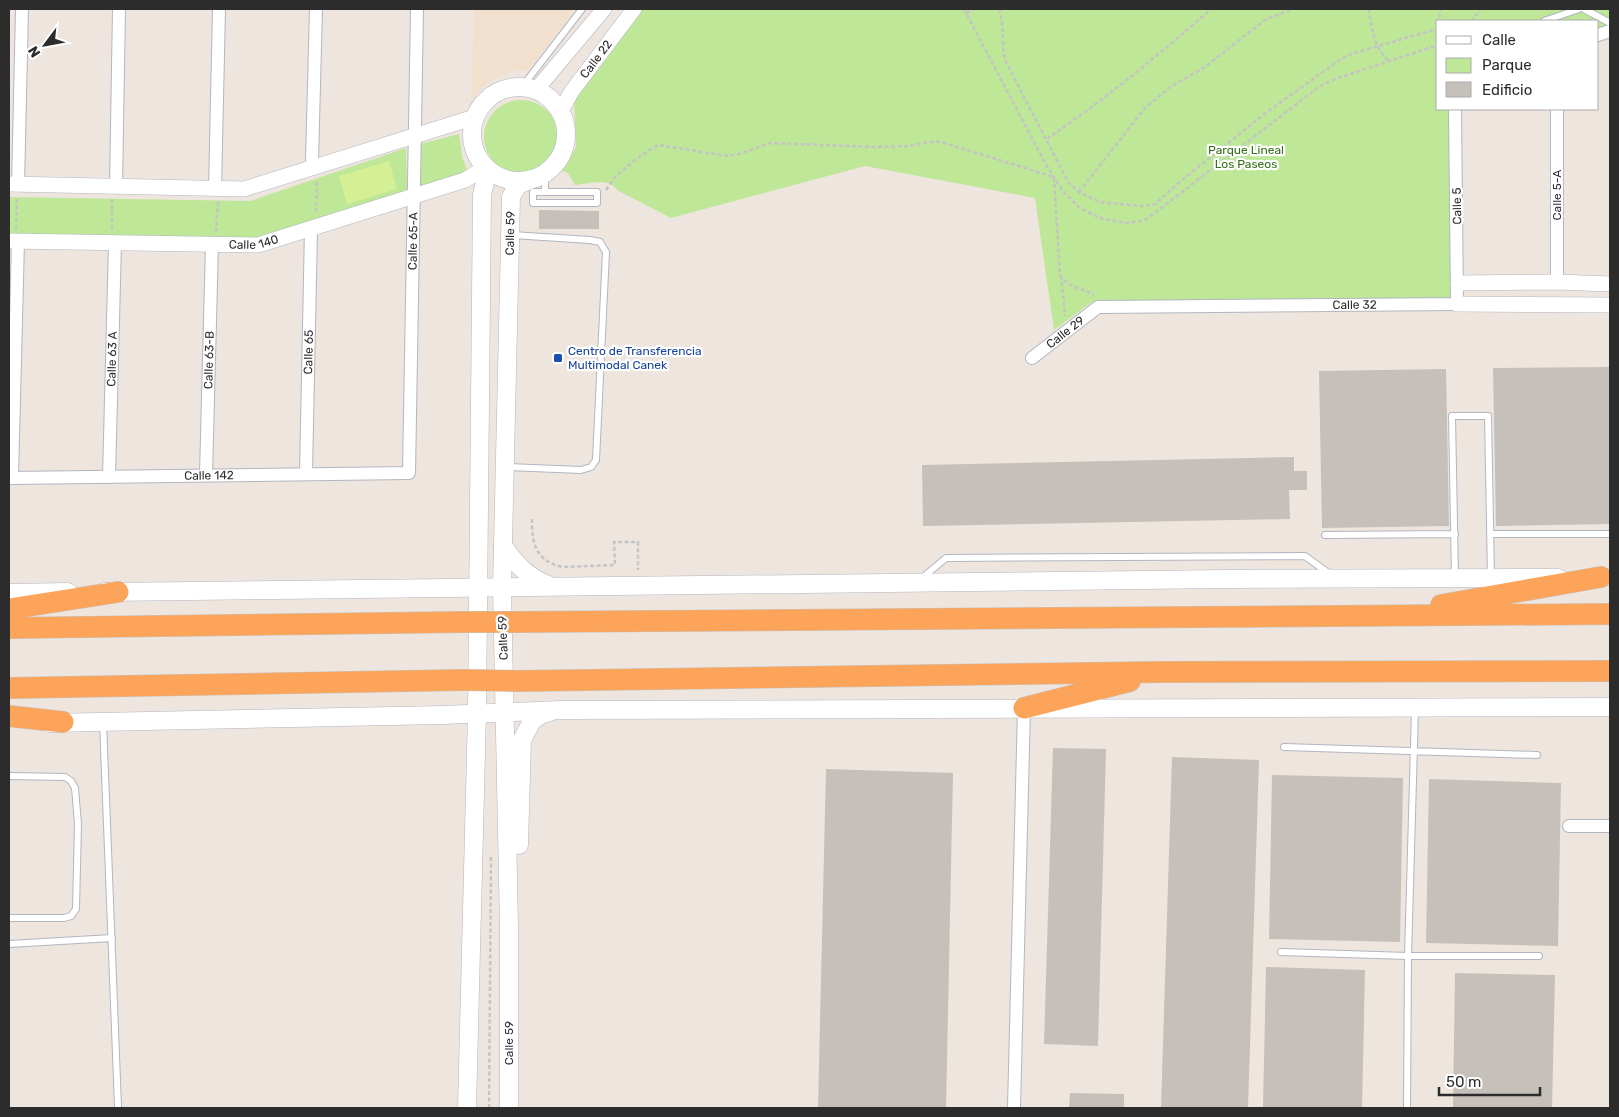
<svg xmlns="http://www.w3.org/2000/svg" width="1619" height="1117" viewBox="0 0 1619 1117" font-family="Rubik,sans-serif">
	<rect width="100%" height="100%" fill="#eee5de"/>
	<path fill="#f0e0cd" d="M474 9H575L529 69 513 71 495 78 481 89 471 102Z"/>
	<path fill="#bee798" d="M640 9H1610V25L1598 29V21H1438V109H1449L1457 304 1248 306 1092 302 1054 330 1035 198 865 166 671 218 617 190C609 177 588 184 575 185L568 173 562 171 576 147 574 99Z
		M484 137a37 37 0 1 1 74 0a37 37 0 1 1-74 0Z
		M459 134 462 156 468 173 419 188 420 144Z
		M406 148 407 192 257 240 9 237V197L250 201Z"/>
	<path fill="#d5ef94" d="M389 161 397 189 347 204 339 176Z"/>
	<path fill="#c6c0ba" d="M539 210 599 211V229H539Z
		M1610 367V524L1496 526 1493 368Z
		M1446 369 1449 526 1322 528 1319 371Z
		M1294 457V471H1307V490H1289L1290 519 923 526 922 465Z
		M1053 748 1106 749 1098 1046 1044 1044Z
		M1172 757 1259 760 1248 1108H1161Z
		M826 769 953 773 946 1108H818Z
		M1272 775 1403 778 1400 942 1269 939Z
		M1429 779 1561 783 1558 946 1426 943Z
		M1266 967 1365 970 1362 1108H1263Z
		M1455 973 1555 975 1552 1108H1453Z
		M1070 1093 1124 1094V1108H1069Z"/>
	<g fill="none" stroke-linecap="round" stroke-linejoin="round">
		<defs>
			<path id="service" d="M1584 9 1610 23
				M1544 21 1579 9
				M522 87 582 9
				M545 173V192H533V203H597V192H545
				M506 467 581 470 591 467 596 460 606 252 600 242 590 240 512 235
				M1490 534H1610
				M1325 535 1455 534
				M922 578 946 558 1305 556 1331 575
				M1455 578 1452 416H1488L1491 576
				M103 722 118 1106
				M1284 747 1537 755
				M9 776 65 777 71 781 75 788 78 824 76 909 71 916 64 918H9
				M9 944 112 938
				M1281 952 1408 956H1539
				M1407 1108 1408 956 1415 710"/>
			<g id="minor">
				<path d="M1598 35 1610 31"/>
				<path d="M314 167 312 160 316 9"/>
				<path d="M18 185 22 9"/>
				<path d="M116 187 119 9"/>
				<path d="M215 189 219 9"/>
				<path d="M1557 282V109"/>
				<path id="s1" d="M1032 358 1098 307 1457 304 1455 109"/>
				<path id="s2" d="M306 474 311 229"/>
				<path id="s3" d="M206 475 212 244"/>
				<path id="s4" d="M109 477 115 243"/>
				<path id="s5" d="M9 478 409 473 417 9"/>
				<path d="M12 478 18 241"/>
				<path d="M1569 826H1610"/>
				<path d="M1014 1108 1024 708"/>
			</g>
			<g id="tertiary">
				<path d="M536 90 604 9"/>
				<path id="s6" d="M560 112 572 91 634 9"/>
				<path d="M9 184 244 189 475 117"/>
				<path id="s7" d="M9 241 258 245 465 180 486 167"/>
				<path d="M1458 283 1557 282 1610 284"/>
				<path d="M1457 304 1610 305"/>
			</g>
			<g id="secondary">
				<circle cx="519" cy="134" r="47"/>
				<path d="M503 546C516 564 527 577 548 585"/>
				<path d="M104 592 1226 579 1558 578"/>
				<path d="M9 593 68 592"/>
				<path d="M49 723 443 715 561 710 1610 707"/>
				<path d="M519 845 522 740 532 721 542 714 550 712"/>
				<path d="M467 1108 477 713 482 195 488 169"/>
				<path id="s8" d="M509 1108V927L502 587 511 197 518 185 532 179"/>
			</g>
			<path id="trunk" d="M1441 605 1601 577
				M9 609 118 592
				M516 622 1610 614
				M9 628 464 622
				M518 681 1161 672 1610 671
				M9 688 463 680
				M1024 708 1130 681
				M9 716 63 722"/>
		</defs>
		<use href="#service" stroke="#b2b6c0" stroke-width="8"/>
		<use href="#minor" stroke="#b2b6c0" stroke-width="14"/>
		<use href="#tertiary" stroke="#b2b6c0" stroke-width="16"/>
		<use href="#secondary" stroke="#b2b6c0" stroke-width="19"/>
		<use href="#trunk" stroke="#c4c4c4" stroke-width="22"/>
		<path stroke="#c4c4c4" stroke-width="2.5" stroke-dasharray="4 2.5" stroke-linecap="butt" d="M964 9 1045 163 1062 190 1080 208 1100 218 1126 223 1143 221 1156 212 1320 86 1335 79 1438 45
			M999 9C1005 25 1001 43 1005 60L1068 182 1079 192 1100 202 1142 206 1155 204 1182 180 1263 115 1338 61 1351 54 1437 29 1441 9
			M1369 9C1371 28 1374 48 1389 61
			M966 13 975 9
			M1471 21 1481 9
			M1047 139C1104 100 1159 55 1211 9
			M606 190 615 177 635 160 649 150 659 145 727 156 739 154 770 143 875 147 910 146 929 142H941L1054 177 1060 275C1070 289 1081 287 1094 295
			M1079 192 1145 108 1170 87 1205 67 1265 20 1292 9
			M112 199V229
			M316 212 317 180
			M16 229 17 197
			M216 232 218 202
			M1061 276 1065 316
			M532 519C532 544 535 560 562 567L615 565 614 542H638V570
			M489 1108 491 857"/>
		<use href="#service" stroke="#fff" stroke-width="6"/>
		<use href="#minor" stroke="#fff" stroke-width="12"/>
		<use href="#tertiary" stroke="#fff" stroke-width="15"/>
		<use href="#secondary" stroke="#fff" stroke-width="18"/>
		<use href="#trunk" stroke="#fca45a" stroke-width="21"/>
		<defs>
			<path id="trunk-bridge" d="M464 622H516
				M463 680 518 681"/>
		</defs>
		<use href="#trunk-bridge" stroke="#c4c4c4" stroke-width="22" stroke-linecap="butt"/>
		<use href="#trunk-bridge" stroke="#fca45a" stroke-width="21"/>
	</g>
	<rect fill="#1a4fb4" stroke="#fff" stroke-width="2" x="553" y="353" width="10" height="10" rx="2.5"/>
	<g text-anchor="middle" dominant-baseline="central" stroke-width="4.5" stroke-linejoin="round" paint-order="stroke">
		<g font-size="12" fill="#2c2c2c" stroke="#fff">
			<text stroke="none"><textPath href="#s6" startOffset="64">Calle 22</textPath></text>
			<text transform="translate(1557 195) rotate(-90)">Calle 5-A</text>
			<text transform="translate(1457 206) rotate(-91)">Calle 5</text>
			<text stroke="none"><textPath href="#s8" startOffset="875">Calle 59</textPath></text>
			<text stroke="none"><textPath href="#s7" startOffset="245">Calle 140</textPath></text>
			<text stroke="none"><textPath href="#s5" startOffset="632">Calle 65-A</textPath></text>
			<text stroke="none"><textPath href="#s1" startOffset="340">Calle 32</textPath></text>
			<text stroke="none"><textPath href="#s1" startOffset="42">Calle 29</textPath></text>
			<text stroke="none"><textPath href="#s2" startOffset="122">Calle 65</textPath></text>
			<text stroke="none"><textPath href="#s4" startOffset="118">Calle 63 A</textPath></text>
			<text stroke="none"><textPath href="#s3" startOffset="115">Calle 63-B</textPath></text>
			<text stroke="none"><textPath href="#s5" startOffset="200">Calle 142</textPath></text>
			<text transform="translate(503 638) rotate(-92)">Calle 59</text>
			<text transform="translate(509 1043) rotate(-90)">Calle 59</text>
		</g>
		<g font-size="12" fill="#356f17" stroke="#fff">
			<text x="1246" y="150">Parque Lineal<tspan x="1246" dy="14">Los Paseos</tspan></text>
		</g>
		<g font-size="12" fill="#164399" stroke="#fff" text-anchor="start">
			<text x="568" y="351">Centro de Transferencia<tspan x="568" dy="14">Multimodal Canek</tspan></text>
		</g>
	</g>
	<rect width="1619" height="1117" fill="none" stroke="#2c2c2c" stroke-width="20"/>
	<rect x="1436" y="20" width="162" height="90" fill="#ffffff" stroke="#ababab"/>
	<rect x="1446" y="36" width="25" height="8" fill="#ffffff" stroke="#ababab"/>
	<text x="1482" y="45" font-size="15" fill="#2c2c2c">Calle</text>
	<rect x="1446" y="58" width="25" height="15" fill="#bee798" stroke="#ababab"/>
	<text x="1482" y="70" font-size="15" fill="#2c2c2c">Parque</text>
	<rect x="1446" y="82" width="25" height="15" fill="#c6c0ba" stroke="#ababab"/>
	<text x="1482" y="95" font-size="15" fill="#2c2c2c">Edificio</text>
	<g transform="translate(45 45) rotate(238)" stroke="#ffffff" stroke-width="4" paint-order="stroke">
	<path d="M0-4L9 19L0 12L-9 19Z" fill="#2c2c2c"/>
	<text y="-8" font-size="14" font-weight="bold" text-anchor="middle" fill="#2c2c2c">N</text>
	</g>
	<path d="M1439 1087v8h101v-8" fill="none" stroke="#2c2c2c" stroke-width="2.5"/>
	<text x="1446" y="1087" font-size="15" fill="#2c2c2c" stroke="#ffffff" stroke-width="4" paint-order="stroke">50 m</text>
</svg>
